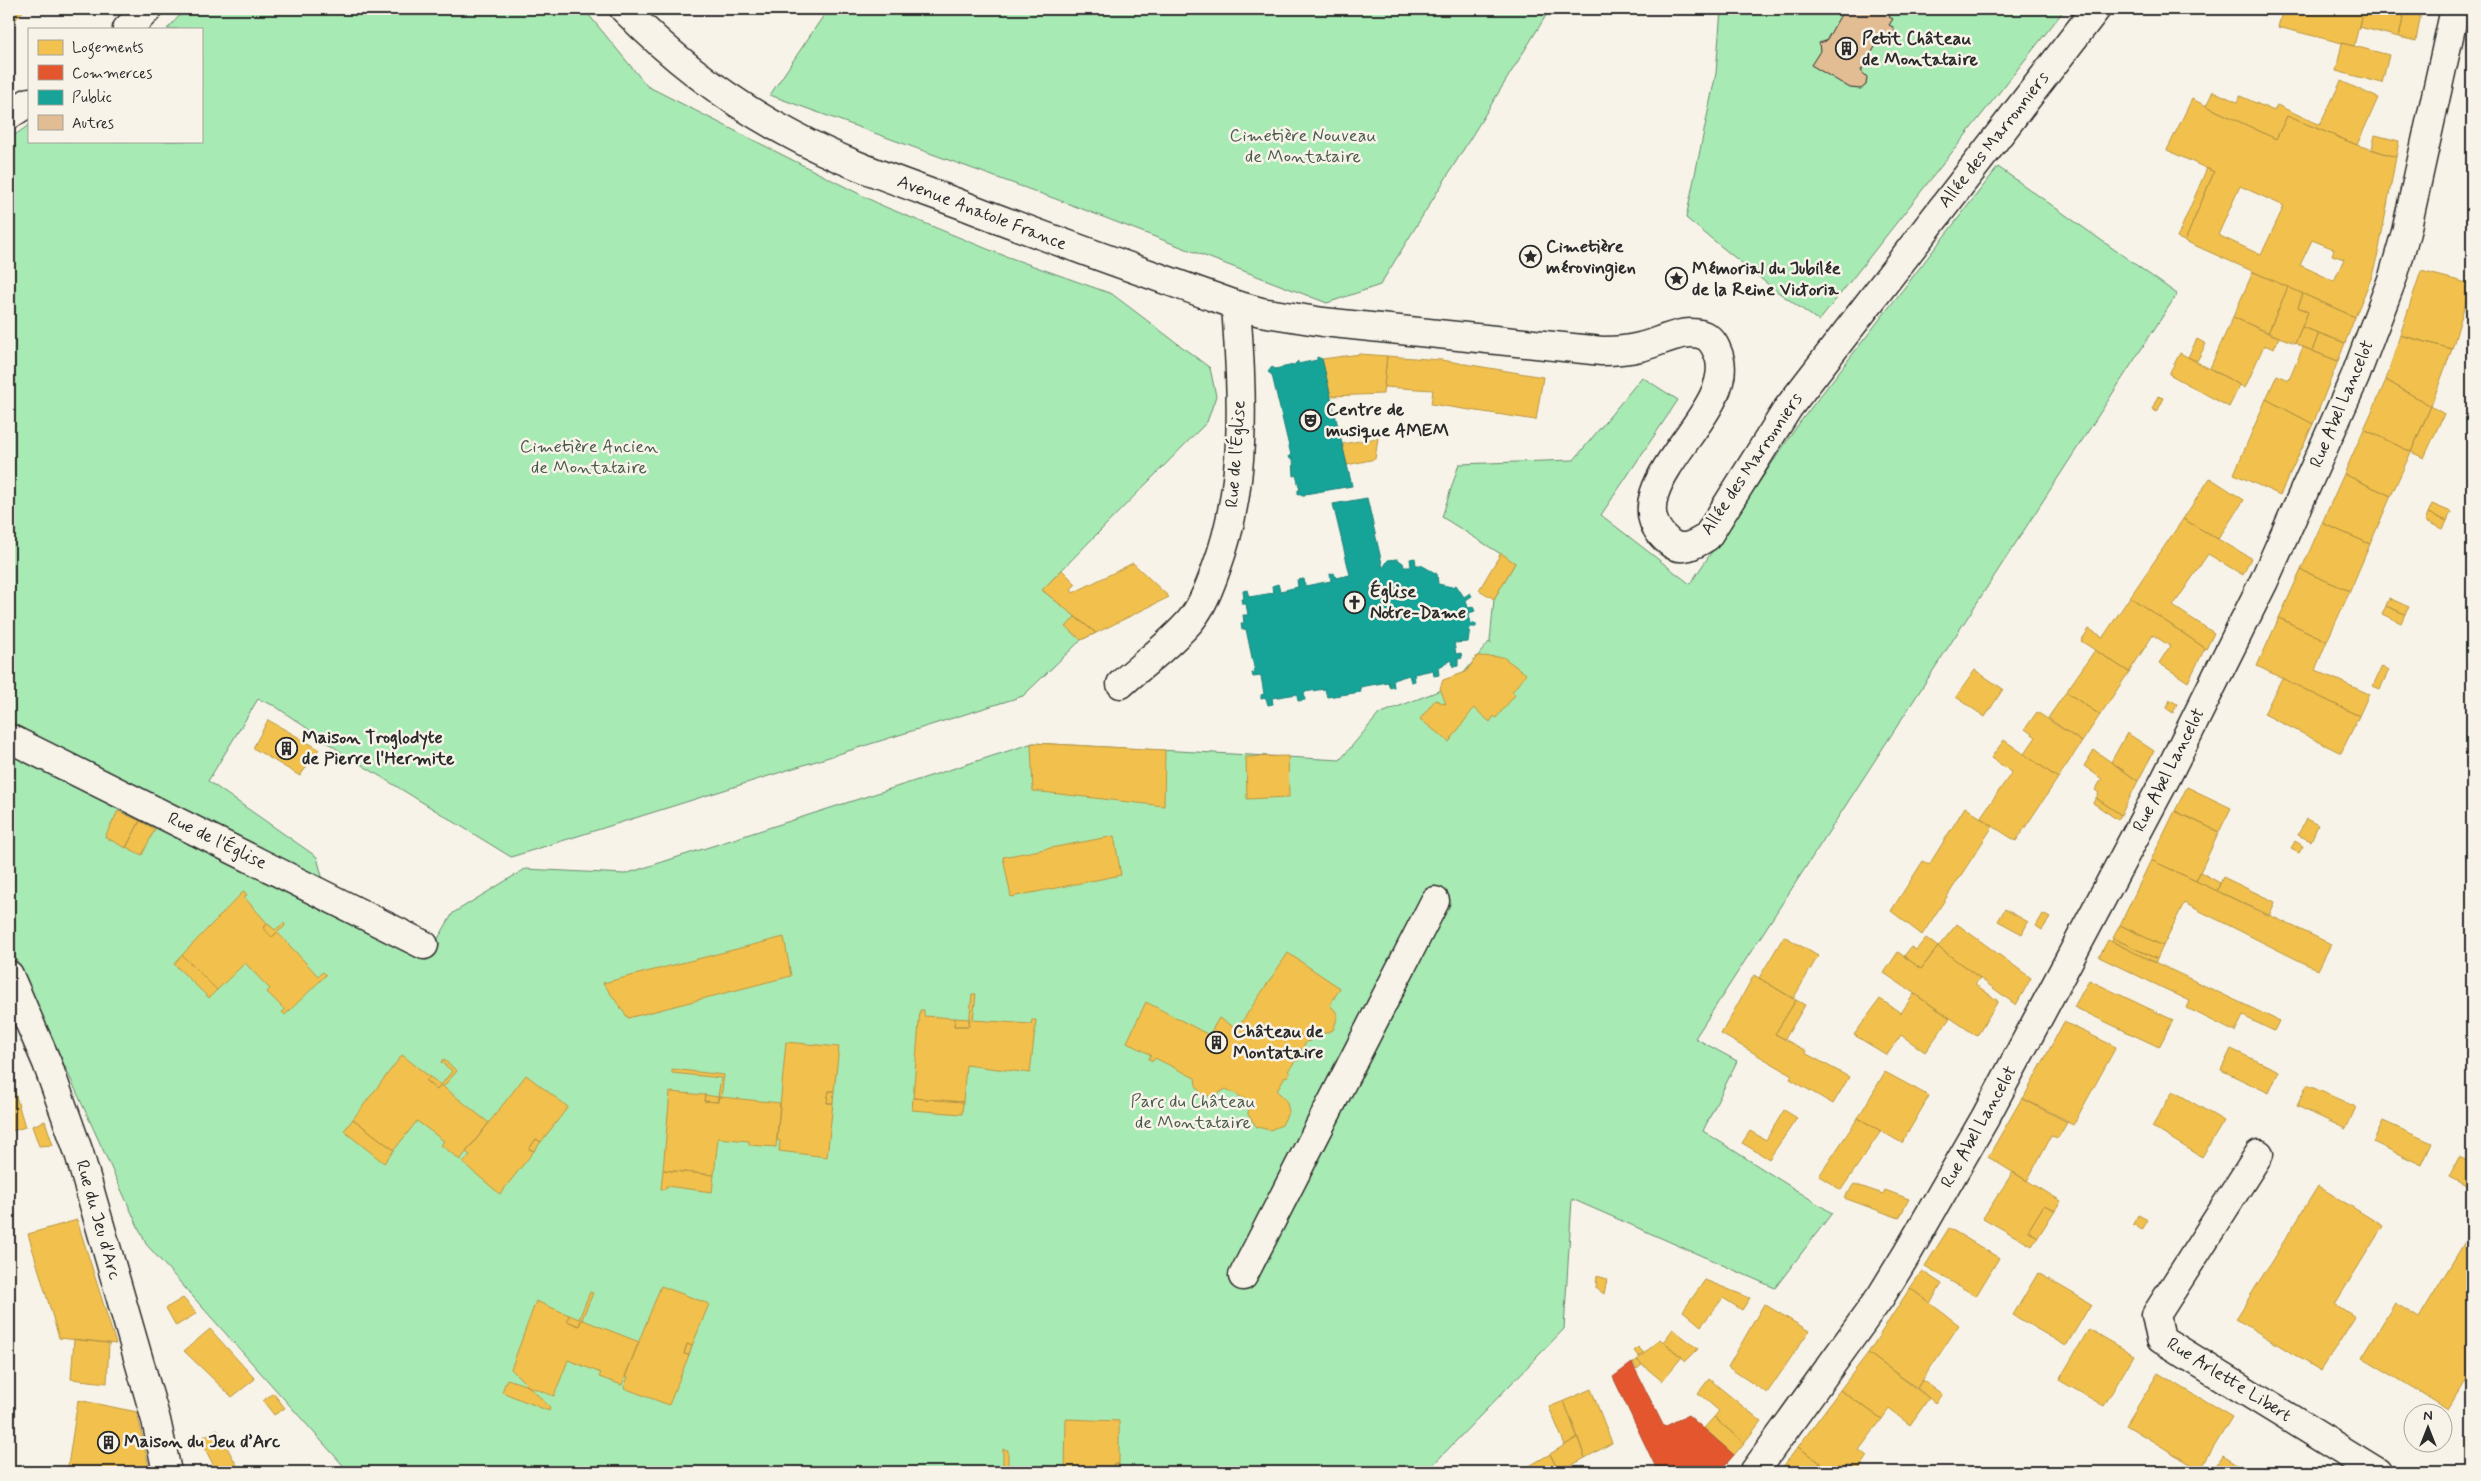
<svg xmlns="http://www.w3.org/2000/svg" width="2481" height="1481" viewBox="0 0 2481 1481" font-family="Mynerve,sans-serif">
	<rect width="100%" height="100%" fill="#f7f3e8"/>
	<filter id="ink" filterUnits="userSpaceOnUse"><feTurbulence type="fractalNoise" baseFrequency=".02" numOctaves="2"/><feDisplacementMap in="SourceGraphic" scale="10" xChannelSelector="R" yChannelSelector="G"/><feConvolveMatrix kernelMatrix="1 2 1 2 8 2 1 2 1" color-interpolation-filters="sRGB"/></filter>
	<g filter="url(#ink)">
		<path fill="#a8eab3" stroke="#6a8a6f" d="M186 9H584L647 86 883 206 997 253 1112 294 1210 368 1216 396 1207 422 1042 590 1096 633 1081 640 1023 696 511 857 344 754 275 706 258 699 208 781 317 857 330 907 426 959 453 913 525 869 625 874 1033 743 1340 760 1379 714 1454 685 1489 642 1492 644 1490 641 1494 599 1515 563 1442 517 1459 464 1574 460 1642 377 1678 400 1601 515 1690 584 1800 422 1998 167 2177 294 1695 1038 1737 1061 1703 1131 1832 1213 1775 1288 1572 1199 1564 1329 1426 1472H349L146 1244 9 944V139L29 125V141H201V29H167Z
			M828 9H1550L1380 285 1327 303 1064 202 770 95Z
			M1721 9H2065L1819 321 1775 290 1686 218 1716 73Z"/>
		<path fill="#f2c14e" stroke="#b69444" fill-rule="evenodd" d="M9 9H25L9 27Z
			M2283 9H2363L2354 46 2278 27Z
			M2363 9H2405L2399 37 2359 27Z
			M2403 9H2422L2421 13Z
			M2405 9 2421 13 2416 41 2399 37Z
			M2342 43 2389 55 2382 83 2336 71Z
			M2341 81 2378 98 2357 145 2287 116 2276 139 2206 106 2213 91 2237 102 2240 96 2274 111 2277 105 2320 125Z
			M2192 99 2276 139 2287 116 2357 145 2396 157 2379 249 2372 276 2355 317 2185 241 2214 172 2167 150ZM2240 186 2284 206 2261 255 2218 235ZM2312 240 2334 249 2332 255 2344 259 2334 281 2300 265Z
			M2375 135 2399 141 2396 157 2372 149Z
			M2207 168 2214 172 2185 241 2177 238Z
			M2472 199V212L2466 208Z
			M2421 271 2471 284 2452 349 2400 335Z
			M2253 272 2288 287 2268 333 2233 317Z
			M2288 287 2303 294 2298 307 2308 312 2295 343 2268 333Z
			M2303 294 2355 317 2345 343 2302 327 2308 312 2298 307Z
			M2233 317 2279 337 2274 349 2264 345 2245 388 2210 368Z
			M2302 327 2319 333 2312 351 2295 343Z
			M2319 333 2345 343 2338 361 2312 351Z
			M2400 335 2452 349 2431 406 2386 380Z
			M2197 339 2206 344 2197 361 2188 357Z
			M2303 347 2338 361 2313 424 2266 399 2277 375 2289 380Z
			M2180 353 2240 385 2229 407 2169 374Z
			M1360 354 1387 356 1383 394 1331 396 1322 359Z
			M1387 356 1441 360 1543 377 1536 420 1431 404 1433 390 1384 387Z
			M2386 380 2431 406 2411 452 2364 429Z
			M2158 396 2164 398 2157 412 2152 409Z
			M2266 399 2313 424 2280 495 2234 474Z
			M2431 406 2444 414 2424 458 2411 452Z
			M2364 429 2411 452 2391 496 2344 474Z
			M1378 438 1375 459 1347 465 1342 444Z
			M2344 474 2391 496 2370 544 2322 523Z
			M2210 478 2244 500 2218 539 2183 519Z
			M2432 504 2451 512 2447 521 2428 513Z
			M2428 513 2447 521 2443 529 2425 521Z
			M2183 519 2251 558 2243 575 2208 554 2173 606 2214 633 2206 649 2130 597Z
			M2322 523 2370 544 2350 591 2301 570Z
			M1501 553 1515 563 1494 599 1479 590Z
			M1133 563 1169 597 1096 633 1042 590 1062 570 1076 584 1071 589 1073 593Z
			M2301 570 2350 591 2327 641 2279 618Z
			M2130 597 2205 648 2188 682 2159 663 2170 646 2153 635 2129 672 2081 641 2089 629 2103 637Z
			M2389 598 2409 607 2405 614 2386 606Z
			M2386 606 2405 614 2401 623 2382 614Z
			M1075 617 1096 633 1081 640 1066 627Z
			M2279 618 2327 641 2315 670 2369 694 2359 716 2257 666Z
			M2095 650 2129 672 2100 715 2066 692Z
			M1477 656 1503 657 1526 674 1512 692 1515 695 1496 718 1494 716 1490 722 1474 708 1449 742 1420 719 1435 700 1446 704 1440 688 1443 680 1466 672Z
			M2382 666 2389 670 2380 689 2373 686Z
			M1975 670 2003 689 1985 717 1956 697Z
			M2282 678 2359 716 2341 753 2264 714Z
			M2066 692 2100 715 2082 742 2048 718Z
			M2170 700 2177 704 2173 713 2166 708Z
			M2037 712 2082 742 2058 778 2024 754 2036 737 2025 729Z
			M268 720 319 749 300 776 253 748Z
			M2127 733 2154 751 2138 781 2111 762Z
			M2004 740 2058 778 2016 841 1980 818 2012 772 1991 758Z
			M1033 743 1165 750 1164 806 1033 791 1031 744Z
			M2094 750 2138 781 2121 815 2096 798 2099 793 2095 790 2102 779 2084 766Z
			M1288 756 1289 797 1247 799 1246 757Z
			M2187 787 2231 808 2219 832 2175 811Z
			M2096 798 2121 815 2118 820 2093 803Z
			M1965 807 1993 826 1922 935 1891 911 1923 861 1929 865Z
			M118 811 140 821 126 848 105 837Z
			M2175 811 2219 832 2196 881 2151 860Z
			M2306 819 2318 825 2311 841 2298 835Z
			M140 821 155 829 142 855 126 847Z
			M1114 836 1121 875 1011 897 1003 857Z
			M2295 841 2303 846 2299 853 2291 849Z
			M2151 860 2331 944 2318 970 2184 903 2163 946 2120 925Z
			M2200 872 2220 883 2217 891 2196 881Z
			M2223 877 2275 902 2269 916 2217 891Z
			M244 891 247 895 244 897 268 924 263 928 272 937 277 932 318 976 323 972 326 975 285 1015 282 1012 285 1010 267 992 270 989 245 963 217 990 182 955Z
			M2005 909 2028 922 2022 934 1998 921Z
			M2043 914 2050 918 2042 930 2036 926Z
			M284 923 285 926 272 937 263 928 268 924 275 930Z
			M1957 924 2031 978 2016 1005 1938 947Z
			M2120 925 2163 946 2157 959 2113 938Z
			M1784 936 1818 956 1793 999 1759 978Z
			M784 937 791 976 628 1018 603 983Z
			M1926 938 1938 947 1921 969 1904 956 1911 947 1916 950Z
			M2113 938 2157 959 2155 963 2112 941Z
			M2108 940 2279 1021 2274 1031 2243 1016 2235 1032 2187 1008 2190 1001 2099 957Z
			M1938 947 1980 978 1975 984 1998 1001 1977 1036 1884 973 1898 952 1921 969Z
			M1288 953 1340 988 1330 1005 1337 1013V1019L1333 1030 1323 1034 1313 1032 1309 1038 1311 1039 1309 1042 1307 1041 1298 1055 1300 1057 1298 1061 1296 1060 1288 1071 1290 1073 1287 1077 1285 1076 1277 1091 1286 1100 1289 1111 1282 1125 1270 1130 1257 1127 1248 1115 1249 1101 1226 1089 1212 1097 1201 1094 1196 1085 1195 1078 1155 1058 1153 1061 1148 1059 1151 1055 1127 1042 1146 1002 1209 1035 1219 1018 1237 1029Z
			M182 955 217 990 209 998 174 964Z
			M1754 975 1796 1000 1775 1034 1806 1051 1805 1053 1849 1077 1833 1104 1790 1079 1792 1075 1721 1034Z
			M2089 980 2173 1020 2159 1047 2074 1007Z
			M972 994H976L973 1020 1031 1024 1032 1020H1036L1030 1073 966 1065 963 1102 913 1098 920 1010H924V1016L955 1018 954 1026H969Z
			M1914 994 1950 1018 1925 1052 1901 1035 1887 1055 1854 1035 1880 999 1901 1013Z
			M1796 1000 1805 1005 1785 1039 1775 1034Z
			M955 1018 969 1019V1026H954Z
			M2064 1022 2116 1047 2073 1125 2023 1099Z
			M786 1042 839 1047 834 1091H829L827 1103H833L827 1157 779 1151 780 1141 777 1140Z
			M2231 1049 2279 1071 2269 1093 2221 1070Z
			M402 1055 430 1077 426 1081 437 1090 441 1085 489 1123 460 1160 441 1145 444 1141 417 1121 394 1150 353 1119Z
			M443 1059 457 1071 443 1087 441 1085 452 1071 441 1062Z
			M672 1069 724 1075 721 1097H718L721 1078 672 1073Z
			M1885 1072 1929 1096 1902 1143 1858 1118Z
			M526 1075 568 1107 541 1142 536 1139 529 1149 534 1151 500 1194 463 1163 470 1155 466 1152Z
			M430 1077 441 1085 437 1090 426 1081Z
			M11 1079 25 1127 9 1132V1080Z
			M2307 1085 2356 1107 2346 1129 2297 1106Z
			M829 1091H834L833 1103H827Z
			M2173 1091 2224 1121 2202 1157 2152 1127Z
			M670 1092 705 1095 704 1101 718 1102V1097H721L780 1103 776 1147 749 1145V1141L718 1138 714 1175 663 1170Z
			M705 1095 718 1097V1102L704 1101Z
			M913 1098 963 1102 962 1114 912 1110Z
			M2022 1098 2068 1121 2058 1138 2051 1136 2027 1181 1988 1157Z
			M1784 1110 1797 1118 1769 1159 1742 1143 1750 1131 1766 1140Z
			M1858 1118 1881 1131 1841 1190 1819 1176Z
			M353 1119 394 1150 384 1163 344 1131Z
			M45 1121 53 1145 39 1146 32 1126Z
			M2383 1121 2432 1143 2422 1165 2373 1142Z
			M536 1139 541 1142 534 1151 529 1149Z
			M2459 1157 2472 1163V1189L2449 1177Z
			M663 1170 714 1175 712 1192 666 1186V1189H661Z
			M2013 1172 2061 1201 2055 1210 2044 1205 2028 1231 2038 1237 2032 1246 1983 1218Z
			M1854 1184 1883 1194 1885 1190 1909 1199 1899 1218 1844 1198Z
			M2318 1186 2383 1226 2335 1304 2355 1317 2321 1371 2236 1319Z
			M2044 1205 2055 1210 2038 1237 2028 1231Z
			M2138 1215 2148 1220 2142 1230 2133 1224Z
			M77 1220 116 1344 59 1338 28 1234Z
			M1949 1228 1999 1258 1976 1296 1925 1266Z
			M2466 1240 2472 1244V1369L2448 1409 2362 1357 2395 1303 2419 1318Z
			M1922 1271 1942 1284 1930 1303 1910 1288Z
			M2038 1273 2091 1304 2066 1346 2013 1315Z
			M1597 1276 1607 1279 1604 1294 1596 1288Z
			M1705 1280 1750 1298 1742 1310 1723 1298 1701 1326 1683 1311Z
			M661 1286 709 1304 692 1346 687 1344 684 1354 689 1355 669 1405 624 1388 628 1377 625 1376Z
			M1910 1288 1959 1325 1917 1388 1868 1353Z
			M590 1292 593 1293 579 1326 567 1321 569 1315 579 1319Z
			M183 1298 197 1313 176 1326 166 1308Z
			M536 1301 569 1315 567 1321 579 1326 581 1319 583 1320 639 1342 622 1385 599 1377 601 1373 568 1360 554 1396 528 1386 511 1369Z
			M1764 1304 1809 1331 1767 1393 1728 1367Z
			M210 1329 255 1379 232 1397 184 1351Z
			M1673 1329 1698 1349 1686 1361 1663 1342Z
			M2089 1329 2134 1355 2104 1406 2059 1380Z
			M74 1339 109 1343 107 1383 71 1379Z
			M1660 1339 1682 1357 1662 1381 1637 1360Z
			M687 1344 692 1346 689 1355 684 1354Z
			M1638 1347 1644 1353 1639 1357 1634 1351Z
			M1868 1353 1929 1398 1910 1425 1889 1409 1882 1419 1840 1390Z
			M1637 1360 1642 1365 1637 1369 1633 1363Z
			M2158 1373 2232 1417 2200 1470 2126 1425Z
			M507 1379 528 1386 550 1407 549 1411 502 1392Z
			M1709 1379 1761 1421 1744 1443 1714 1417 1719 1411 1698 1393Z
			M1922 1380 1942 1394 1935 1403 1917 1388Z
			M1591 1389 1612 1443 1585 1458 1564 1401Z
			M1840 1390 1882 1419 1859 1450 1868 1456 1858 1471 1848 1464 1842 1472H1833L1798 1447Z
			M273 1393 285 1408 274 1415 263 1401Z
			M78 1400 137 1412 150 1472H67Z
			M1564 1401 1578 1437 1565 1445 1549 1407Z
			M1714 1417 1744 1443 1734 1455 1704 1428Z
			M1066 1419 1119 1421V1464H1113V1472H1065Z
			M217 1429 236 1464 243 1472H219L216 1470 200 1439Z
			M1578 1437 1585 1458 1559 1472 1550 1454Z
			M1798 1447 1833 1472H1779Z
			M1003 1449 1008 1450V1472H1003Z
			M1550 1454 1559 1472H1519Z
			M2222 1456 2248 1472H2212Z
			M1113 1464H1119V1472H1113Z"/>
		<path fill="#e4572e" stroke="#ac4a2d" d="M1632 1363 1664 1427 1688 1415 1734 1455 1719 1472H1658L1613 1377Z"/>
		<path fill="#17a398" stroke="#1d7f77" d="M1317 357 1322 359 1352 486 1305 494V496H1302L1301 494H1298V490H1300L1296 475 1294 476 1293 458 1290 459 1289 456 1291 455 1272 375 1268 372 1272 367 1275 369 1294 365 1298 361V364L1317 360Z
			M1367 498 1383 568 1388 560 1397 559 1403 563 1404 567H1411L1410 559 1415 558 1416 565H1421L1437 574 1438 584 1452 587 1456 585 1464 597 1470 593 1472 596 1466 600 1468 608 1473 607 1475 611 1469 613 1470 623 1476 624V627H1470L1468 642 1454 643 1456 654 1461 653 1462 658 1458 659V666L1453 667 1452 660 1438 668 1439 675 1434 676 1433 670 1414 674 1415 681 1411 682 1409 675 1393 680 1394 687 1390 688 1388 682 1360 687 1361 692 1327 697 1325 689 1304 692 1305 700 1298 701 1297 694 1272 698 1273 704 1268 705 1266 698 1261 699V695L1264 694 1261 676 1253 677 1252 673 1255 672 1246 629 1242 630 1241 623H1244L1243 615H1248L1246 604H1242L1241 599H1244L1243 591 1247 590 1249 597 1273 593 1272 586 1278 584 1280 591 1298 587 1297 580 1304 579 1305 586 1331 581 1330 574 1334 573 1336 578 1350 575 1333 504Z"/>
		<path fill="#e2bc93" stroke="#2b2b2b" d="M1844 9H1881L1879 11 1882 13 1885 9 1892 13 1889 17 1893 19 1889 25 1893 27 1896 35 1888 43 1879 40 1861 71 1867 77 1866 85 1861 89 1850 88 1811 65 1820 51 1819 43 1826 41Z"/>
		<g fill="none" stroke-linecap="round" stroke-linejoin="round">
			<defs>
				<path id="minor" d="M624 9C674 60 729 102 792 135 845 164 904 183 960 204 1051 240 1144 272 1236 305L1261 312 1323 322 1602 351C1615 351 1628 350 1640 347 1659 343 1688 325 1707 337 1714 342 1716 348 1719 356 1738 415 1606 490 1669 542 1681 553 1696 544 1707 537L1788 408 2096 9
					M127 29 148 9
					M9 115 29 102
					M1121 684C1144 663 1171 644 1191 620 1203 605 1210 586 1216 569 1248 484 1242 393 1236 305
					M9 738 424 945
					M9 975 47 1063 79 1153 156 1420 167 1472
					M2259 1154 2156 1315 2161 1339 2377 1472
					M1243 1276 1435 901
					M1754 1472 1881 1296 1908 1252 1985 1118 2166 778 2264 581 2355 377 2393 277 2406 232 2455 9"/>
			</defs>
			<use href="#minor" stroke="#2b2b2b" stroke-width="31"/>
			<use href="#minor" stroke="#f7f3e8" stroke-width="28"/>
		</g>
	</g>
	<defs>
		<symbol id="building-ring" viewBox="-11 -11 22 22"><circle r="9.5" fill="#f7f3e8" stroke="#2b2b2b" stroke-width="1.5"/><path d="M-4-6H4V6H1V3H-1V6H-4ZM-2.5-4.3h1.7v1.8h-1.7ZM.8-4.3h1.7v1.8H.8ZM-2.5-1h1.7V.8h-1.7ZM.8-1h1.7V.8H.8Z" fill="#2b2b2b"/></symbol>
		<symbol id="sight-ring" viewBox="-11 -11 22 22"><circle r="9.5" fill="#f7f3e8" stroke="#2b2b2b" stroke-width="1.5"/><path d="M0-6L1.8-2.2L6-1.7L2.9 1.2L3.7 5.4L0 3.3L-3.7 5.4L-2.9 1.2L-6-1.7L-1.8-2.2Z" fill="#2b2b2b"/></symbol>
		<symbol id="theatre-ring" viewBox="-11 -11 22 22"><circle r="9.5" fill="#f7f3e8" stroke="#2b2b2b" stroke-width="1.5"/><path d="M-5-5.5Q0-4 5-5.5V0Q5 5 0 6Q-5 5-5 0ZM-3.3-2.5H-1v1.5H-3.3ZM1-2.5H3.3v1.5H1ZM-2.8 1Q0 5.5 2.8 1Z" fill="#2b2b2b"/></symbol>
		<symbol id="church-ring" viewBox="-11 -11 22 22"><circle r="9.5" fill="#f7f3e8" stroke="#2b2b2b" stroke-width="1.5"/><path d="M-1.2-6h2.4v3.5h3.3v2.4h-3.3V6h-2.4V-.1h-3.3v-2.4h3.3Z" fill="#2b2b2b"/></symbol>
	</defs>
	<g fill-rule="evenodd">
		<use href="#building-ring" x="1834" y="36" width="25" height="25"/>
		<use href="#sight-ring" x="1518" y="244" width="25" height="25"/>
		<use href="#sight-ring" x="1664" y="266" width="25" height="25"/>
		<use href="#theatre-ring" x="1298" y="408" width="25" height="25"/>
		<use href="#church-ring" x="1342" y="590" width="25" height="25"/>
		<use href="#building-ring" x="274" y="736" width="25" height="25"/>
		<use href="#building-ring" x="1204" y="1030" width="25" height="25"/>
		<use href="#building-ring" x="96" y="1430" width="25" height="25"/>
	</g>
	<g text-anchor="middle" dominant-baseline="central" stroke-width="5" stroke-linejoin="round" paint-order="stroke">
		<g font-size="18" font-weight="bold" fill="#2b2b2b" stroke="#f7f3e8" text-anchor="start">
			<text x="1862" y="39">Petit Château<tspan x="1862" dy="21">de Montataire</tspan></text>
			<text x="1546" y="247">Cimetière<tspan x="1546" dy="21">mérovingien</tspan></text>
			<text x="1692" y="269">Mémorial du Jubilée<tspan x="1692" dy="21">de la Reine Victoria</tspan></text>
			<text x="1326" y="410">Centre de<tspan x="1326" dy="21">musique AMEM</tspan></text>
			<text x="1370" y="592">Église<tspan x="1370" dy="21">Notre-Dame</tspan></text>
			<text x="302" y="738">Maison Troglodyte<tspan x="302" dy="21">de Pierre l'Hermite</tspan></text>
			<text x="1233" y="1032">Château de<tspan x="1233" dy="21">Montataire</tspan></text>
			<text x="124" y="1442">Maison du Jeu d’Arc</text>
		</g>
		<g font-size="18" fill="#4a5b4d" stroke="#f7f3e8">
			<text x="1303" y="136">Cimetière Nouveau<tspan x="1303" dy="21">de Montataire</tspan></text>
			<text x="589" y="447">Cimetière Ancien<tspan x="589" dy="21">de Montataire</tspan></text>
			<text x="1193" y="1102">Parc du Château<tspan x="1193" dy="21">de Montataire</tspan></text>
		</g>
		<g font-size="18" fill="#2b2b2b" stroke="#f7f3e8">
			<text transform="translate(1994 140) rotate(-52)">Allée des Marronniers</text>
			<text transform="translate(982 213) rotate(21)">Avenue Anatole France</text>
			<text transform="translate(2342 404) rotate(-67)">Rue Abel Lancelot</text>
			<text transform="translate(1236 454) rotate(-86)">Rue de l'Église</text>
			<text transform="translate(1752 464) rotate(-56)">Allée des Marronniers</text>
			<text transform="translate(2169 770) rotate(-63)">Rue Abel Lancelot</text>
			<text transform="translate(217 841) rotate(26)">Rue de l'Église</text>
			<text transform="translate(1979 1127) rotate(-61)">Rue Abel Lancelot</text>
			<text transform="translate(98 1220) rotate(74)">Rue du Jeu d'Arc</text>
			<text transform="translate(2229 1380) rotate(32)">Rue Arlette Libert</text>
		</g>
	</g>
	<rect width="2481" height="1481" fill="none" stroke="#f7f3e8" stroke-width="30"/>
	<rect x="15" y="15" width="2451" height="1451" fill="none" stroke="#2b2b2b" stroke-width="2" filter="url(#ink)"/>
	<rect x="28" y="28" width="175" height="115" fill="#f7f3e8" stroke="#a5a39c"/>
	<rect x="38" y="40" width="25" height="15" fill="#f2c14e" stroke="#a5a39c"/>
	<text x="72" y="52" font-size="15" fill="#2b2b2b">Logements</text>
	<rect x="38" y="65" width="25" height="15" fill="#e4572e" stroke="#a5a39c"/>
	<text x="72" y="78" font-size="15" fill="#2b2b2b">Commerces</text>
	<rect x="38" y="90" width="25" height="15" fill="#17a398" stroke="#a5a39c"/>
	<text x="72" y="102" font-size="15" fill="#2b2b2b">Public</text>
	<rect x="38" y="115" width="25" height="15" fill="#e2bc93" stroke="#a5a39c"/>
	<text x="72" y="128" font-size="15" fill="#2b2b2b">Autres</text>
	<g transform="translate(2428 1428)"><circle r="24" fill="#f7f3e8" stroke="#a5a39c"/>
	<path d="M0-4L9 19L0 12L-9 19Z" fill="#2b2b2b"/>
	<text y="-8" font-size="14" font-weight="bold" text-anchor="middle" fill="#2b2b2b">N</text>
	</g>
</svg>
